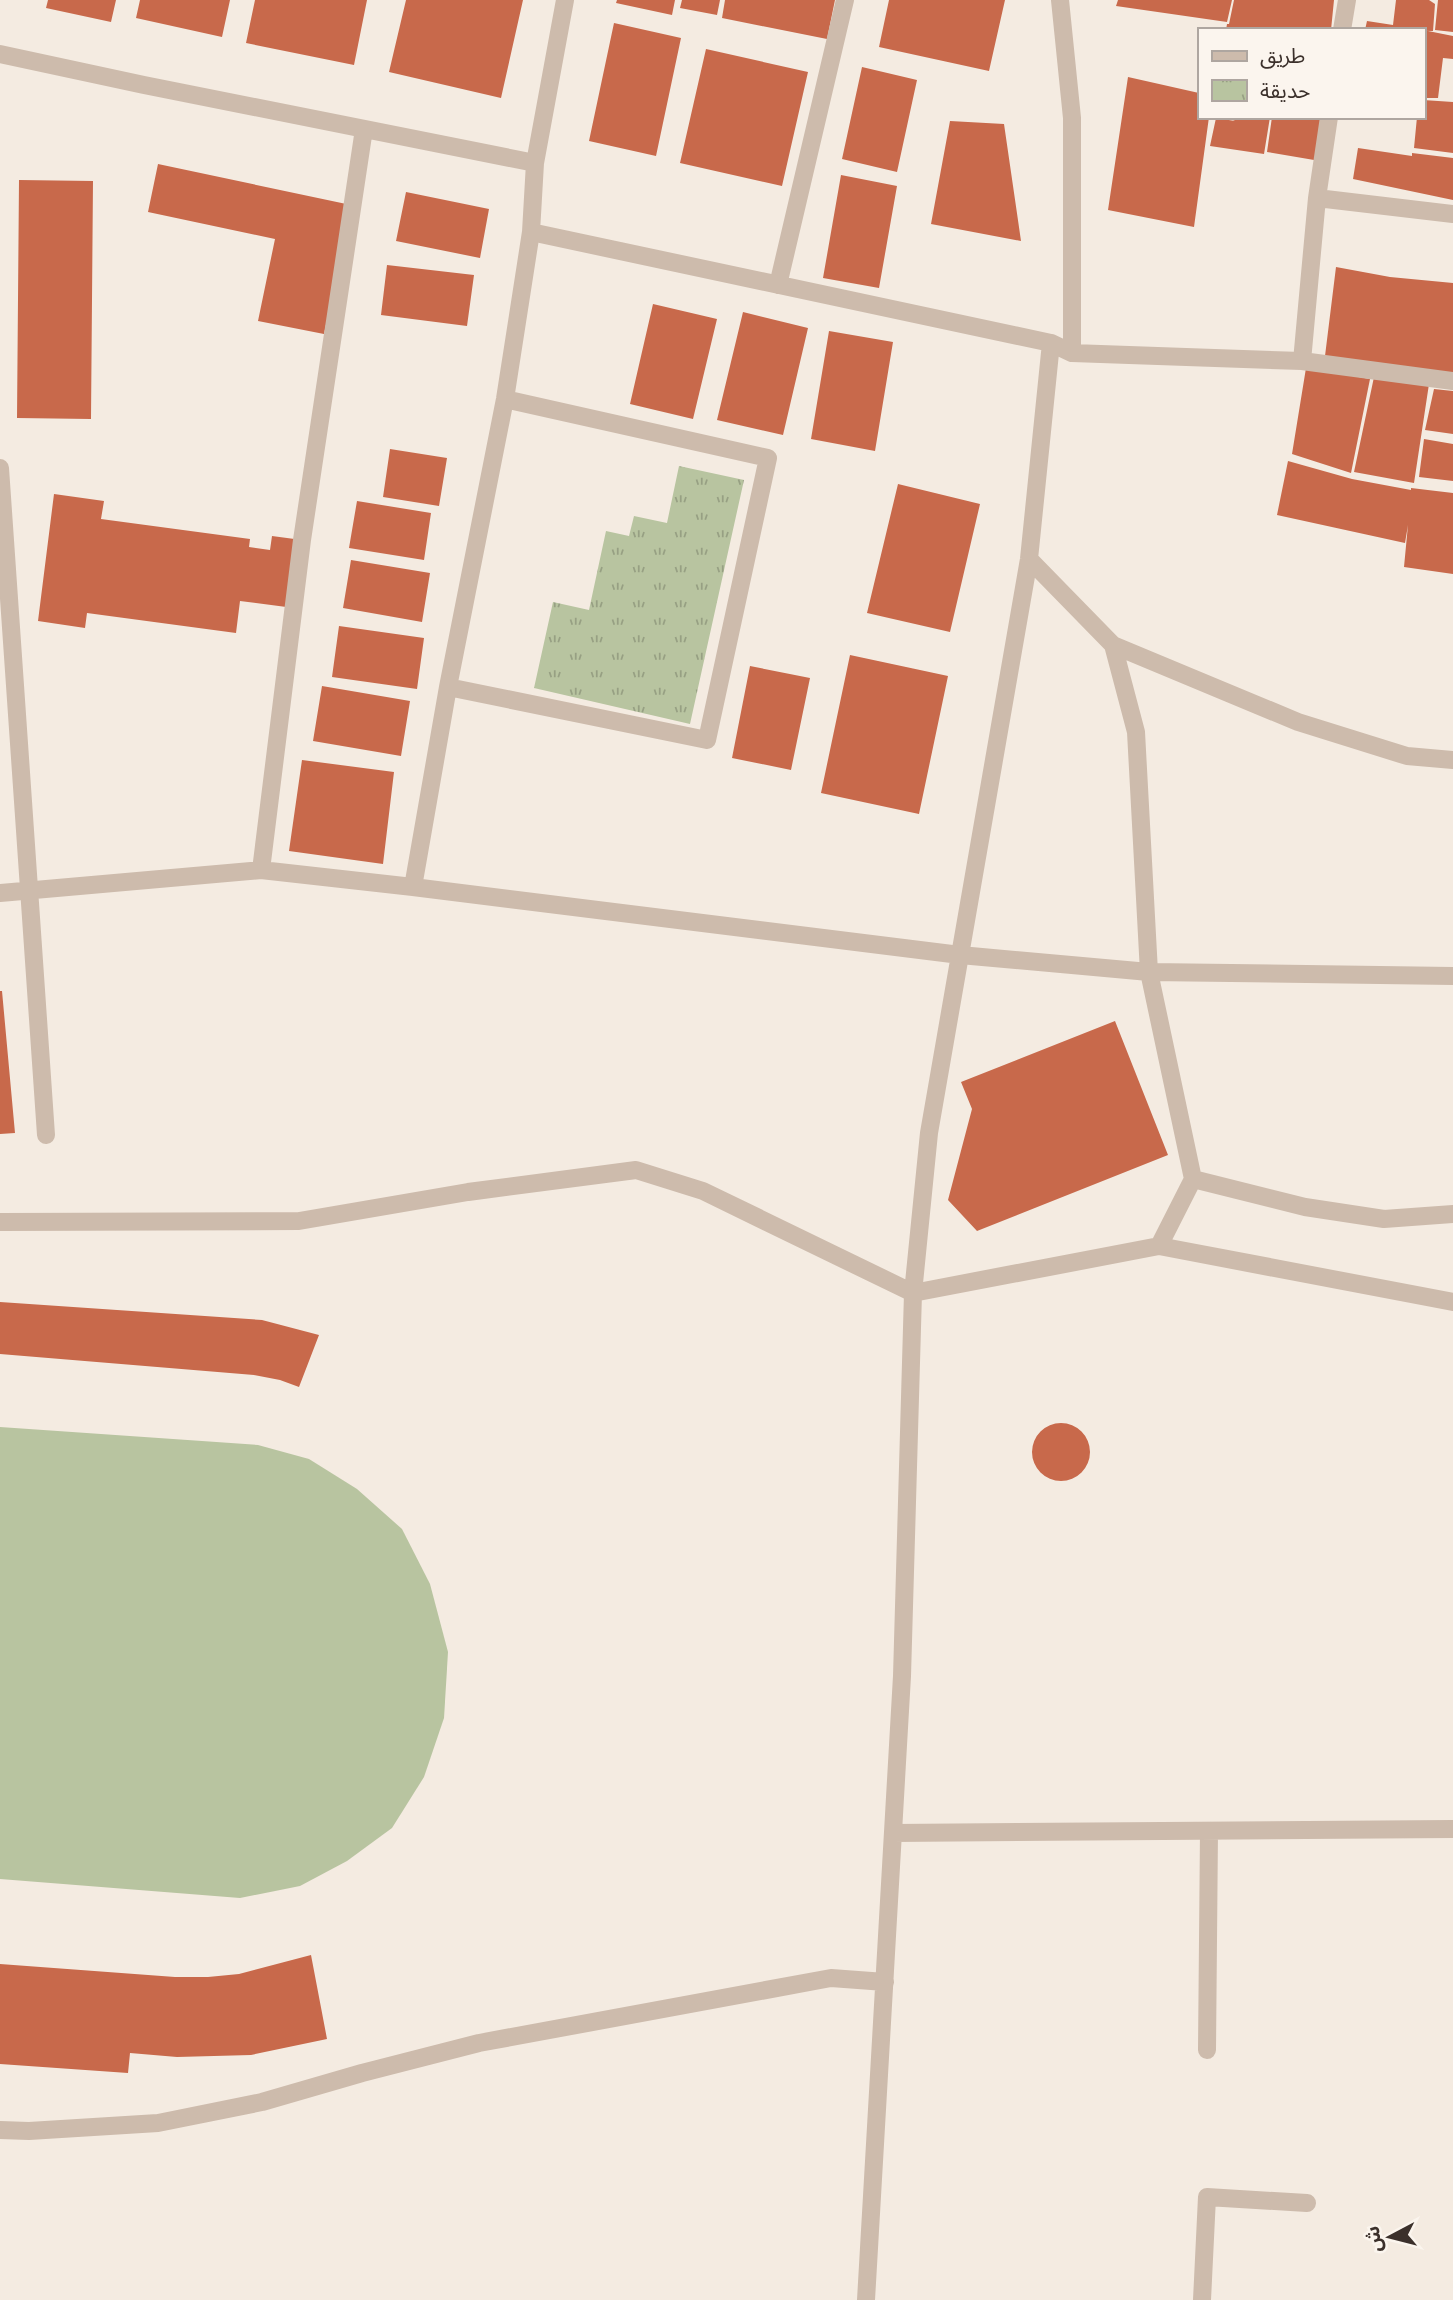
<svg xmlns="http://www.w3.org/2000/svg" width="1453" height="2300" viewBox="0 0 1453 2300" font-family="Commissioner,'Noto Sans Arabic',sans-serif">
	<defs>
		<pattern id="park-tufts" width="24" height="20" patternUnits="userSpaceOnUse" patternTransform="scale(1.75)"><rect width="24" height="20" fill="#b8c4a0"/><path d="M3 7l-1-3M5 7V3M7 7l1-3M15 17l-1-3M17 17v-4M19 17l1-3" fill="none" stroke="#97a083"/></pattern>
	</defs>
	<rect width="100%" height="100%" fill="#f4ebe1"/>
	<path fill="url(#park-tufts)" d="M679 466 744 480 690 724 534 688 553 602 589 610 606 531 629 536 634 516 667 523Z"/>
	<path fill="#b8c4a0" d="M0 1427 258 1445 309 1459 357 1489 402 1529 430 1584 448 1652 444 1718 424 1777 392 1828 347 1861 300 1886 240 1898 0 1879Z"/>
	<path fill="#c8694b" d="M48 0H116L111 22 46 8Z
		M140 0H230L222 37 136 18Z
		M255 0H367L354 65 246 43Z
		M406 0H523L501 98 389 72Z
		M617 0H675L672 15 616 3Z
		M682 0H720L717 15 680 8Z
		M725 0H835L827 39 722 18Z
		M889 0H1005L989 71 879 47Z
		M1118 0H1232L1227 22 1116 6Z
		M1234 0H1334L1331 30H1226L1227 24H1229Z
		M1396 0H1429L1435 4 1433 31 1365 30 1367 21 1393 25Z
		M1438 0H1453V32L1435 30Z
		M614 23 681 38 656 156 589 141Z
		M1423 30 1453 36V59L1443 58 1438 98H1423Z
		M706 49 808 72 782 186 680 163Z
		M862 67 917 80 897 172 842 159Z
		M1128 77 1199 93V117H1209L1194 227 1108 210Z
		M1423 100 1453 102V153L1414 148 1417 117H1423Z
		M1227 117H1270L1264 154 1210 146 1216 118 1235 121Z
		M1272 117H1326L1320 161 1267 152Z
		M950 121 1004 124 1021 241 931 224Z
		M1358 148 1412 156V153L1453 158V200L1353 179Z
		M158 164 351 205 324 334 258 321 275 239 148 212Z
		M841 175 897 186 879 288 823 278Z
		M19 180 93 181 91 419 17 418Z
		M406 192 489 209 480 258 396 241Z
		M387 265 474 275 467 326 381 315Z
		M1336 267 1390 277 1453 283V373L1325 356Z
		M653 304 717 319 693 419 630 404Z
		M743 312 808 328 783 435 717 420Z
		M829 331 893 342 875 451 811 439Z
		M1306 368 1370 379 1351 473 1292 454Z
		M1374 377 1429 384 1414 483 1354 472Z
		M1434 389 1453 391V434L1425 430Z
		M1424 439 1453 444V481L1419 477Z
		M390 449 447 458 439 506 383 497Z
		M1288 461 1352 479 1411 490V488L1453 493V574L1404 567 1408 525 1405 543 1277 515Z
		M898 484 980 504 950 632 867 613Z
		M54 494 104 501 101 519 250 539 249 547 270 550 272 536 302 540 294 608 240 601 236 633 87 613 85 628 38 621Z
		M357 501 431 513 424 560 349 548Z
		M351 560 430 573 422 622 343 608Z
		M339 626 424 638 417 689 332 677Z
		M850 655 948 676 919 814 821 793Z
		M750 666 810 678 791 770 732 758Z
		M322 686 410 701 401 756 313 741Z
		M302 760 394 772 383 864 289 851Z
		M0 991H2L15 1133 0 1134Z
		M1115 1021 1168 1155 977 1231 948 1200 972 1109 961 1082Z
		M0 1302 262 1320 319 1335 299 1387 280 1380 254 1375 0 1354Z
		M1032 1452a29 29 0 1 1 58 0a29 29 0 1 1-58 0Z
		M311 1955 327 2039 251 2055 177 2057 130 2053 128 2073 0 2064V1964L175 1977H208L239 1974Z"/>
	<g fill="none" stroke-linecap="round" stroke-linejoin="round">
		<path stroke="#cdbbac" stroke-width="18" d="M1342 30 1347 0
			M0 54 144 85 535 163
			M1317 198 1453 214
			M531 232 1051 343
			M778 285 845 0
			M1072 353 1302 361 1453 381
			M1302 361 1317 198 1329 117
			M0 468 46 1135
			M1029 559 1113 645 1136 732 1149 972 1193 1179 1159 1246
			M1113 645 1298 722 1407 756 1453 760
			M448 687 707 740 768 458 505 399
			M261 870 302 540 364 129
			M413 887 960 955 1149 972 1453 976
			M0 893 261 870 413 887 448 687 505 399 531 232 535 163 565 0
			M1193 1179 1305 1207 1384 1219 1453 1214
			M0 1222 299 1221 468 1192 636 1170 703 1191 913 1293 1159 1246 1453 1302
			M893 1833 1453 1829
			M1207 2050 1209 1831
			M0 2130 29 2131 158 2123 262 2102 362 2073 479 2043 831 1978 885 1982
			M866 2300 902 1676 913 1293 929 1133 1029 559 1051 343 1072 353V118L1060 0
			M1202 2300 1207 2197 1307 2203"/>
	</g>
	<rect x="1198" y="28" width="228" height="91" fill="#fbf5ee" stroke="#aea6a0" stroke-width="2"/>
	<rect x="1212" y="51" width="35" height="10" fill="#cdbbac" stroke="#aea6a0" stroke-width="2"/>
	<text x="1260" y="63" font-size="21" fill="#3b302b">طريق</text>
	<rect x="1212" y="80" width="35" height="21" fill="url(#park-tufts)" stroke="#aea6a0" stroke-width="2"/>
	<text x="1260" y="98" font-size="21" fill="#3b302b">حديقة</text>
	<g transform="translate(1390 2237) rotate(263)" stroke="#fbf5ee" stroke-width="5" paint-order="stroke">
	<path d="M0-5L12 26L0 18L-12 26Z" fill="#3b302b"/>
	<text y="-10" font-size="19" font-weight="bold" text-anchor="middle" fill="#3b302b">ش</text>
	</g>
</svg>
